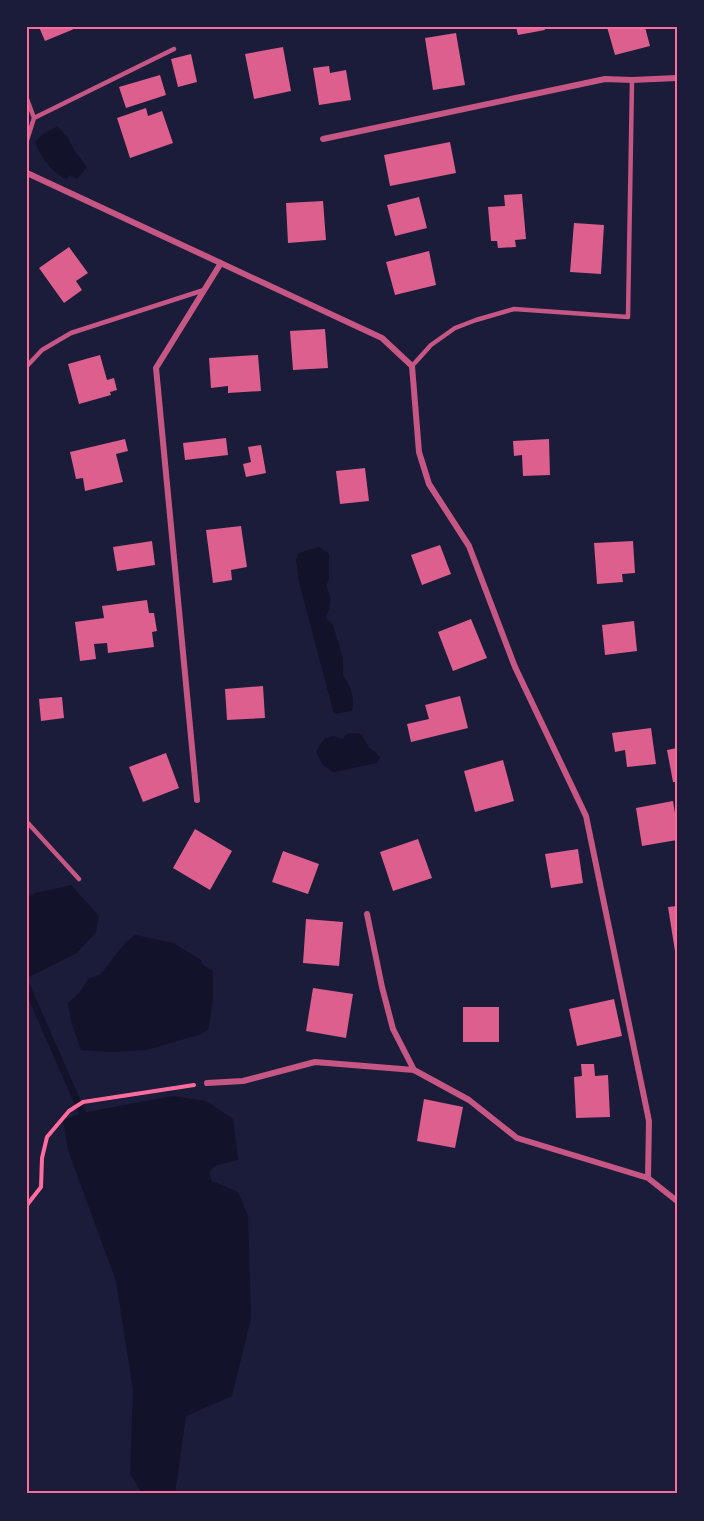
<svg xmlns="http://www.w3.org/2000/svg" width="704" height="1521" viewBox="0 0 704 1521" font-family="Georgia,serif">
	<rect width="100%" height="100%" fill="#1b1b3a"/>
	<path fill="#12122b" d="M58 126 64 134 67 136 74 150 87 167 77 179 70 175 66 179C50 171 42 158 35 142L43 134Z
		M319 547 329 554V579L326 586C333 599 330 605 326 618L333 625 343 659V676C351 684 355 700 352 711L334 714 299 582 296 560 299 553Z
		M348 733 361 734 369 747 380 757 377 763 333 772 323 765 316 752 324 739 334 736 342 739Z
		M71 885 99 916 96 932 77 953 27 978V898L35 893Z
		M135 935 173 943 200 959 203 965 213 971V998L209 1028 202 1034 146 1050 112 1052 81 1050 71 1021 68 1003 79 993 89 978 100 975 126 942Z
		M173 1096 206 1101 233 1119 238 1160 217 1165 209 1172 212 1181 238 1192 248 1216 251 1318 232 1396 186 1416 175 1494 142 1493 130 1474 133 1390 116 1281 68 1150 63 1120 82 1113Z"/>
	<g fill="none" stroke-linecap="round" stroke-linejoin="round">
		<path stroke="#12122b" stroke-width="7" d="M27 987 85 1119"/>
	</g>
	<path fill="#dd5f8e" d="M39 27H73L74 29 45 41Z
		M516 27H544L545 30 518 35Z
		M607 27H645L650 46 615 55Z
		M456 33 465 85 433 90 425 38Z
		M283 47 291 91 254 99 245 54Z
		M191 54 197 82 178 87 171 59Z
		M329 66 330 73 346 70 351 100 319 105 313 68Z
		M160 75 166 95 126 108 119 87Z
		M146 108 148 116 162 111 173 143 130 158 117 118Z
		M450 142 456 173 390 186 384 155Z
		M522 194 526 239 515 240 516 247 498 248 497 241H491L488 207 505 206 504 195Z
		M419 197 427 228 395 236 387 205Z
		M323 201 326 240 288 243 286 203Z
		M574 223 604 225 601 274 570 272Z
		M69 247 88 273 76 281 82 290 64 303 39 268Z
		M429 251 436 285 395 295 386 262Z
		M325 329 328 368 293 370 290 331Z
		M100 355 107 380 114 378 117 390 110 392 111 395 79 404 68 364Z
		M258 355 261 391 228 393V386L211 388 209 358Z
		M226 438 228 455 185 460 183 443Z
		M125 439 128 451 116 454 123 482 85 491 83 478 76 479 70 452Z
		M549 439 550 475 523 476 522 455 514 456 513 441Z
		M261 445 266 473 246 477 243 464 251 462 248 447Z
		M365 468 369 501 340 504 336 471Z
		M241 526 247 567 231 570 232 580 213 583 206 530Z
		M152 541 155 565 117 571 113 547Z
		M633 541 635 573 622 574 623 582 597 584 594 543Z
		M440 545 451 574 422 585 411 555Z
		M147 600 149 613H154L157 631 152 632 154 647 108 653 107 643 94 644 96 659 80 661 75 622 104 618 102 606Z
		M471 619 487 658 453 671 438 632Z
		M634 621 637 651 605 655 602 625Z
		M263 686 265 718 227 720 225 689Z
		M460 696 468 728 411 742 407 724 429 719 425 705Z
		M62 697 64 718 41 721 39 699Z
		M651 728 656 764 627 767 625 750 615 752 612 733Z
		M677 748V782H673L667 750Z
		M166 753 179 788 143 802 129 767Z
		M503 760 514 801 475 812 464 771Z
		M673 801 677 825V840L642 846 636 808Z
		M195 829 232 851 210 890 173 868Z
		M418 839 432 878 393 891 380 852Z
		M578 849 583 883 551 888 545 854Z
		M283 851 319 864 308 894 272 882Z
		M677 906V950L675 951 668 907Z
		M306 919 343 922 339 966 303 963Z
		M313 988 353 994 346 1038 306 1031Z
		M614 999 622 1036 577 1046 569 1009Z
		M463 1007H499V1042H463Z
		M581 1064H594L595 1076 608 1075 610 1117 576 1118 574 1077 582 1076Z
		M424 1099 463 1107 455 1148 417 1141Z"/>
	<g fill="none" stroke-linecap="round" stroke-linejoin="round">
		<path stroke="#ff6b9d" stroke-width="4" d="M27 1205 41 1187 42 1158 47 1137 69 1111 83 1102 194 1085"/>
		<path stroke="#c65784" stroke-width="4.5" d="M27 99 34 118 27 140
			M34 118 174 49
			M27 366 42 350 71 333 204 290
			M412 366 431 345 455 328 476 320 514 309 628 317 632 80
			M27 822 79 879"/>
		<path stroke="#c65784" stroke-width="6" d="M323 139 605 79 632 80 677 78
			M27 173 382 338 412 366 419 452 429 484 469 546 515 667 586 816 649 1121 648 1178
			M197 800 156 368 221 263
			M367 914 382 987 393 1029 414 1070 469 1100 517 1138 648 1178 677 1201
			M207 1083 243 1081 315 1062 414 1070"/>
	</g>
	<rect width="704" height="1521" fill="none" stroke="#1b1b3a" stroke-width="57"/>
	<rect x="28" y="28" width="648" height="1464" fill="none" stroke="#ff6b9d" stroke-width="2"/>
</svg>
